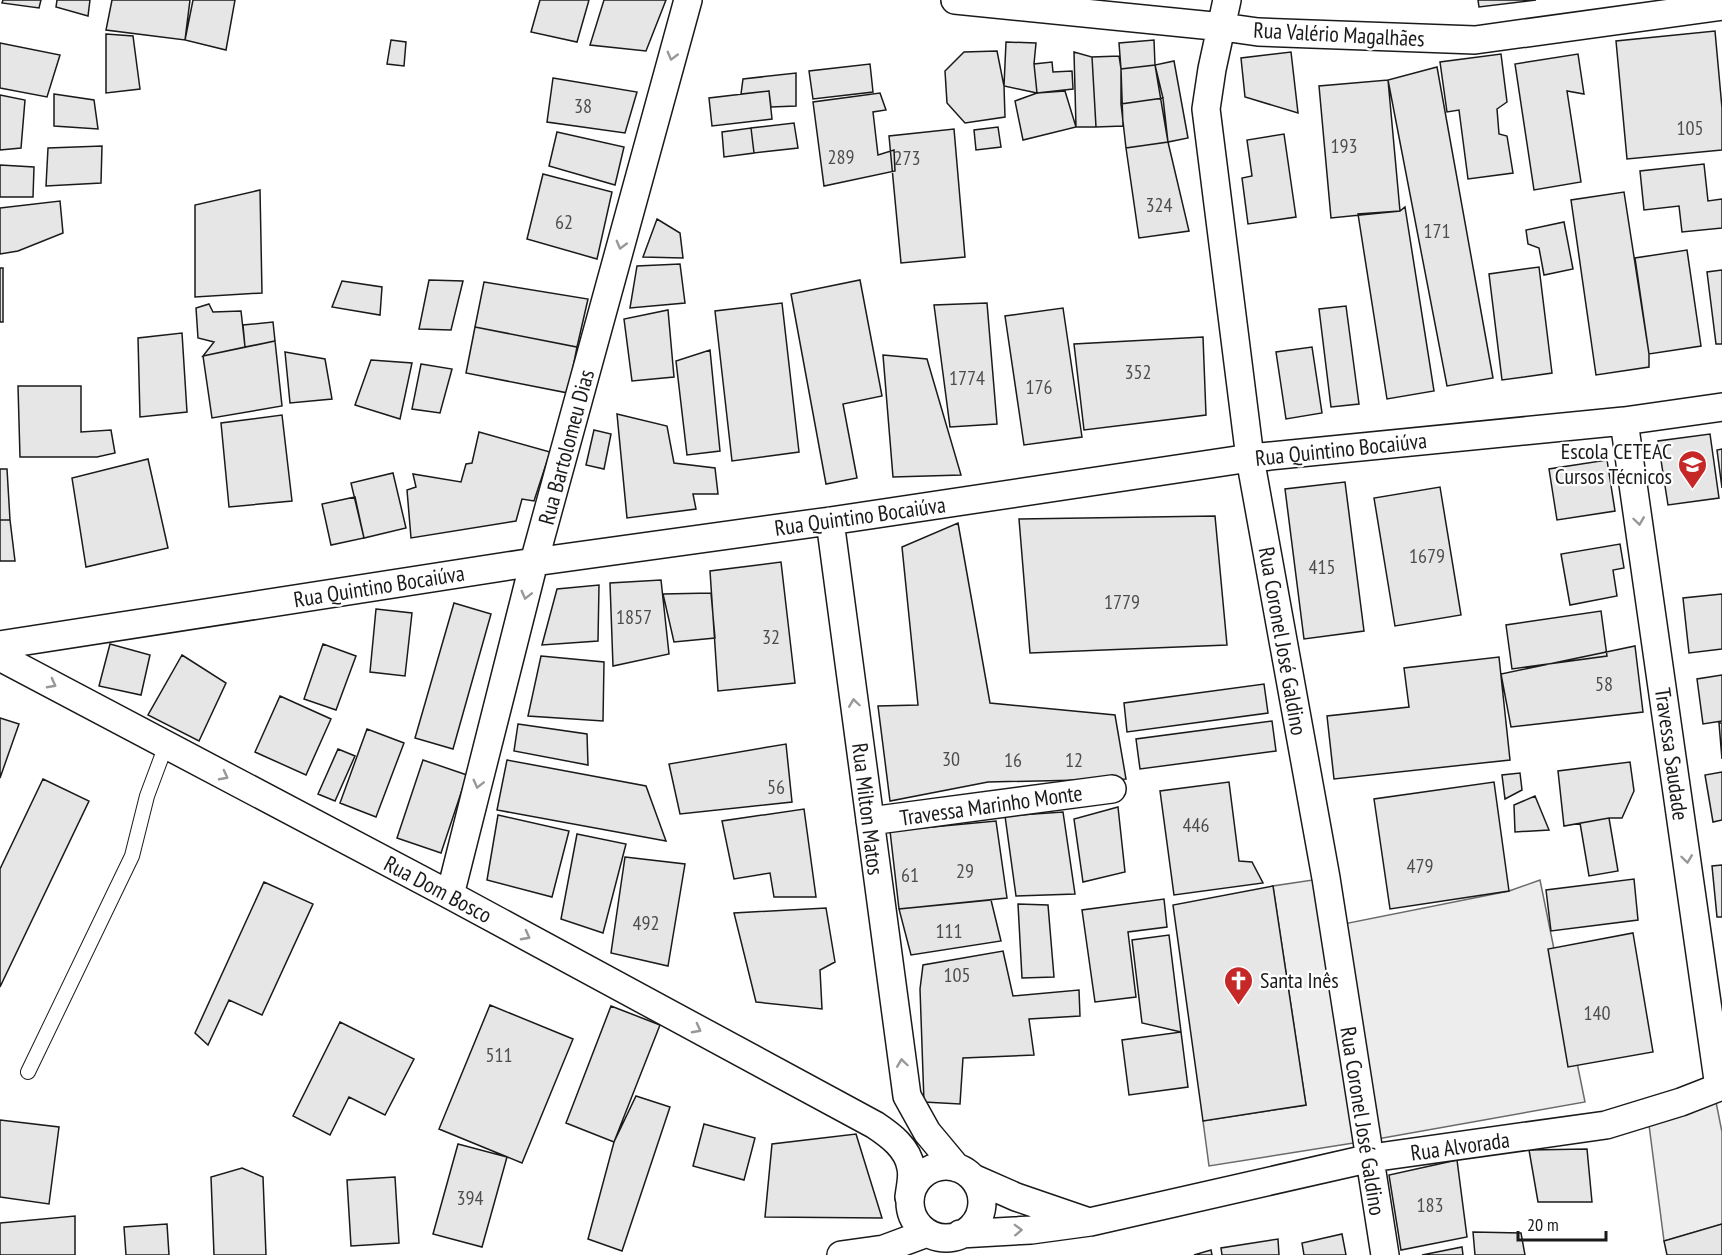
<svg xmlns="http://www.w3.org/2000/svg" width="1722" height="1255" viewBox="0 0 1722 1255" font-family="'PT Sans Narrow',sans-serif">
	<rect width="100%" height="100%" fill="#fff"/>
	<path fill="#ededed" stroke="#6a6a6a" stroke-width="1.5" d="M1326 878 1344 924 1509 891 1540 880 1585 1102 1366 1141 1209 1166 1203 1121 1306 1105 1273 886Z
		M1716 1102 1722 1132V1224L1664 1241 1649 1125Z"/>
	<path fill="#e6e6e6" stroke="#1a1a1a" stroke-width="1.5" d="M3 0H41L39 8 2 3Z
		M57 0H90L88 16 56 7Z
		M112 0H190L185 40 106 30Z
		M193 0H235L226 50 185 40Z
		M540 0H589L577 42 531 32Z
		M604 0H666L646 51 590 45Z
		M1478 0H1536L1479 7Z
		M1715 31 1722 108V150L1627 159 1616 41Z
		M106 34 133 36 140 89 106 93Z
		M391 40 406 42 404 66 387 64Z
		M1154 40 1155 65 1121 69 1119 43Z
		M1006 42 1036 43 1034 64 1037 93 1004 86Z
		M0 43 60 55 47 97 0 88Z
		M997 51 1004 86 1005 117 965 123 947 103 945 71 964 52Z
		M1074 52 1092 57 1096 127H1076Z
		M1291 52 1298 113 1245 97 1241 58Z
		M1501 54 1507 102 1497 109 1499 134 1507 136 1513 173 1468 179 1459 110 1447 112 1440 62Z
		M1578 54 1584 94 1567 91 1581 182 1534 190 1515 64Z
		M1119 56 1121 69 1123 126 1096 127 1092 57Z
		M1174 61 1188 138 1168 142 1155 65Z
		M1052 62 1053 72 1072 71 1073 89 1037 93 1034 64Z
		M870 64 873 92 813 99 809 71Z
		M1155 65 1163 98 1121 104V69Z
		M1437 67 1493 378 1447 386 1388 80Z
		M796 73V106L771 107 769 91 741 94 743 79Z
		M553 78 637 92 625 133 547 122Z
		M1388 80 1400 211 1331 218 1319 86Z
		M769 91 772 119 712 126 709 98Z
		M1065 91 1076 127 1023 140 1015 101 1037 93Z
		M880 93 886 110 873 112 878 155 894 150 895 171 824 186 813 102Z
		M54 94 94 100 98 129 54 126Z
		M0 95 25 100 21 148 0 150Z
		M1163 98 1168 142 1126 148 1121 104Z
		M794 123 798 148 754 153 751 128Z
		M998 127 1001 147 976 150 974 130Z
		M751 128 754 153 724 157 722 132Z
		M954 129 965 257 901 263 889 136Z
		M557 132 624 147 615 185 549 166Z
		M1284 134 1296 217 1248 224 1242 178 1252 176 1247 140Z
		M1168 142 1189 231 1139 238 1126 148Z
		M102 146 101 183 46 186 48 148Z
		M1704 164 1708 201 1722 199V228L1682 232 1679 206 1644 210 1640 171Z
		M0 165 34 167 33 197H0Z
		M543 174 612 192 597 259 527 239Z
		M260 190 262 293 195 297V205Z
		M1624 192 1649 354V367L1596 375 1571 200Z
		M60 201 63 233 18 251 0 254V208Z
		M1405 207 1434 391 1387 399 1358 214 1400 211Z
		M657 219 680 233 683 258 643 257Z
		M1564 222 1573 269 1544 275 1539 248 1528 244 1526 230Z
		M1687 250 1701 346 1649 354 1635 258Z
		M680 264 685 303 630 308 637 266Z
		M1539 267 1552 373 1502 380 1489 274Z
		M0 268H3V322H0Z
		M1722 270V344H1716L1707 272Z
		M429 280 463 281 451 330 419 329Z
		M860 280 882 396 843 404 857 478 826 484 791 294Z
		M342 281 382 287 380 315 332 307Z
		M484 282 588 299 577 347 475 327Z
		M782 303 799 452 732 461 715 311Z
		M987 303 997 424 950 427 934 305Z
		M209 304 213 312 241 311 245 347 203 356 214 342 198 338 196 308Z
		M1346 306 1359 404 1331 407 1319 309Z
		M1063 308 1082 437 1024 445 1005 316Z
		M668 310 674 377 632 381 624 319Z
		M273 322 275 341 245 347 243 325Z
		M475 327 577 347 568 393 466 373Z
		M182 333 187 412 140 417 138 338Z
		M1203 337 1206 415 1084 430 1074 344Z
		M275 341 282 406 212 418 203 356Z
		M1312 347 1322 413 1286 419 1276 352Z
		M710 350 720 451 687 455 676 361Z
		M285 352 325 359 332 399 290 403Z
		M883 355 927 359 961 475 893 477Z
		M371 360 412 363 400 419 355 405Z
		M421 364 452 369 440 413 412 409Z
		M18 386H81V432L111 430 115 453 97 457H20Z
		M617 414 667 426 674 463 715 468 718 494H693L696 509 627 518Z
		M282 415 292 501 229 507 221 423Z
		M594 430 611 434 604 469 586 465Z
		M479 432 550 452 534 501 522 499 516 521 411 538 407 490 416 487 413 474 461 482 466 464 472 463Z
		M1710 434 1719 498 1668 505 1658 441Z
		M1722 449V488L1717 450Z
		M148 459 168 548 86 567 72 478Z
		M1607 460 1615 511 1557 520 1549 469Z
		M0 469H7L10 520H0Z
		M393 473 406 528 364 538 351 483Z
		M1345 482 1364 631 1304 639 1285 489Z
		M1440 487 1461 615 1395 626 1374 498Z
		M355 497 364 538 331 545 322 504Z
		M1215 516 1227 645 1030 653 1019 519Z
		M0 520H10L15 561H0Z
		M958 523 990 703 1115 715 1126 779 988 782 890 801 878 706 918 705 902 547Z
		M1620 544 1624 568 1613 570 1617 596 1570 605 1561 554Z
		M781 562 795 683 718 691 710 571Z
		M661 580 669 654 613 666 610 583Z
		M599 585 598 641 542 645 557 589Z
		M711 593 715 638 674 642 663 594Z
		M1722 594V649L1689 653 1683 598Z
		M454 603 491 614 453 749 415 738Z
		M376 609 412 613 405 676 370 672Z
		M1601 611 1607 656 1512 669 1506 625Z
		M110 644 150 655 141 695 99 686Z
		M323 644 356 656 336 710 304 699Z
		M1635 646 1643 712 1511 727 1501 674Z
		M182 655 226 683 199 741 148 715Z
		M541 656 604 662 603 721 528 716Z
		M1499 657 1510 760 1334 779 1327 716 1409 707 1404 668Z
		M1722 675V721L1703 724 1697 679Z
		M1264 684 1268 713 1127 732 1124 703Z
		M280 696 331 719 306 775 255 752Z
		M0 718 19 724 0 778Z
		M1272 721 1276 751 1140 769 1136 739Z
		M1719 723H1722V759Z
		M518 724 587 734 588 765 514 751Z
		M367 729 404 743 376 817 340 803Z
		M786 744 792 802 680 814 669 764Z
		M338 749 355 756 335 801 318 794Z
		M423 760 467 775 441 853 397 838Z
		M507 760 646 786 666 841 497 810Z
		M1630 762 1634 791 1622 818H1609L1564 826 1558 771Z
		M1722 772V820L1713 822 1705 775Z
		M1520 773 1522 790 1505 799 1502 775Z
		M43 779 89 801 0 987V869Z
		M1229 782 1239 861 1252 862 1263 883 1174 895 1160 791Z
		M1494 782 1509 891 1390 909 1374 799Z
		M1535 796 1549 830 1515 832 1514 805Z
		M1118 807 1125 872 1083 882 1074 819Z
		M804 809 816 897H774L770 873 734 879 722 821Z
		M1063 812 1075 894 1016 896 1005 816Z
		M498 815 569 831 552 897 487 880Z
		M1609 818 1618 871 1589 876 1580 823Z
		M996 821 1007 898 899 909 890 831Z
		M577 834 626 844 603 933 561 919Z
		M625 857 685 864 668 966 611 953Z
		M1722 865V917H1717L1712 866Z
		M1634 879 1638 920 1551 931 1546 890Z
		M264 882 313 904 262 1015 229 1000 208 1045 195 1033Z
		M1273 886 1306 1105 1203 1121 1173 905Z
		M1164 899 1167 927 1128 932 1136 997 1095 1002 1082 910Z
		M991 900 1001 941 911 955 899 909Z
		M1018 904 1048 905 1054 977 1022 978Z
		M826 908 835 962 820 970 822 1009 756 1002 734 913Z
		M1633 933 1653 1052 1568 1067 1548 949Z
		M1169 935 1181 1032 1142 1023 1132 940Z
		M1003 951 1013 996 1079 990 1080 1016 1029 1019 1034 1055 963 1058 960 1104 924 1102 920 989 923 965Z
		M490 1005 573 1039 522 1163 439 1129Z
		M611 1006 660 1025 614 1142 566 1123Z
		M340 1022 414 1059 385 1115 349 1097 330 1135 293 1116Z
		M1181 1032 1188 1087 1129 1095 1122 1040Z
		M636 1096 670 1107 622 1251 588 1239 614 1142Z
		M0 1120 59 1127 49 1204 0 1197Z
		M704 1124 755 1138 744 1180 693 1166Z
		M856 1134 882 1218 765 1217 772 1144Z
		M458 1144 507 1157 482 1247 433 1234Z
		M1587 1149 1592 1202H1538L1529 1150Z
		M1457 1160 1467 1237 1401 1250 1389 1175Z
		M242 1168 263 1177 266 1255H214L211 1177Z
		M395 1177 399 1243 351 1246 347 1180Z
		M75 1216V1255H0V1223Z
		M167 1224 169 1255H126L124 1227Z
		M1722 1224V1255H1667L1664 1241Z
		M1473 1232 1521 1233 1525 1255H1475Z
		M1342 1234 1346 1255H1304L1302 1243Z
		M1278 1239 1279 1255H1222L1221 1248Z
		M1462 1247 1463 1255H1422Z
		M1211 1250 1212 1255H1194Z"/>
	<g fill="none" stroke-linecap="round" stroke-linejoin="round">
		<defs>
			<path id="service" d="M28 1072 132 856 147 796 166 745"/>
			<path id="minor" d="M955 0 1223 27 1258 32 1475 40 1722 6
				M1227 0 1212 69 1206 109 1250 458 1326 878 1385 1255
				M1624 421 1719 1087
				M830 521 907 1096 927 1132 957 1168
				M0 645 534 562 830 521 1250 458 1624 421 1722 407
				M0 657 450 895 875 1125C890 1135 908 1148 911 1168 913 1177 910 1188 909 1197
				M870 821 1112 789
				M450 895 534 562 688 0
				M910 1202a36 36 0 1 1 72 0a36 36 0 1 1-72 0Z
				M973 1178 1016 1197 1086 1221
				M960 1234 1031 1230 1090 1222 1371 1158 1606 1125 1681 1102 1722 1086
				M841 1255 884 1249 927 1233"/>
		</defs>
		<use href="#service" stroke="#1a1a1a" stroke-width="16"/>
		<use href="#minor" stroke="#1a1a1a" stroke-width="30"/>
		<use href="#service" stroke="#fff" stroke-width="14"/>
		<use href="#minor" stroke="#fff" stroke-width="27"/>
	</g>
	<defs><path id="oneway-chevron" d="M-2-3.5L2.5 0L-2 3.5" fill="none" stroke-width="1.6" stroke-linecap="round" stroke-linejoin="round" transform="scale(1.5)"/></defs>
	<g stroke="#989898">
		<use href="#oneway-chevron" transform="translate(672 56) rotate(105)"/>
		<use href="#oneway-chevron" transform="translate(621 245) rotate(105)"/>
		<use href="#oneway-chevron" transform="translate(1639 521) rotate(82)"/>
		<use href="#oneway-chevron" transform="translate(526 595) rotate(104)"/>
		<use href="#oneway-chevron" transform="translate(52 684) rotate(28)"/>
		<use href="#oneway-chevron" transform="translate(854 703) rotate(-98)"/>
		<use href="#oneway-chevron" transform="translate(224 776) rotate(28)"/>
		<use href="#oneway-chevron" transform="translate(478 784) rotate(104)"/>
		<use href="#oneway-chevron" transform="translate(1687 859) rotate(82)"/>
		<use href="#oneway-chevron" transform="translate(526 936) rotate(28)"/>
		<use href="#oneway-chevron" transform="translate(697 1029) rotate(28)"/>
		<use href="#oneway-chevron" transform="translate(902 1063) rotate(-98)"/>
		<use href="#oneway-chevron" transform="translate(1018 1230) rotate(-2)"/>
	</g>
	<defs>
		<symbol id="school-pin" viewBox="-11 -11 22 30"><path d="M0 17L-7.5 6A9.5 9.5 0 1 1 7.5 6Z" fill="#c62828" stroke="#fff"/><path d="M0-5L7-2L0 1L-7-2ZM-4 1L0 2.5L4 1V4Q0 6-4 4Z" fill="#fff"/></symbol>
		<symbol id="church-pin" viewBox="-11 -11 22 30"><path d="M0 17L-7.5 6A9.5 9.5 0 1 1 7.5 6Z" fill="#c62828" stroke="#fff"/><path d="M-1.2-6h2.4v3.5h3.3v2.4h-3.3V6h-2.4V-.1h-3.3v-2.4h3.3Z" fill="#fff"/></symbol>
	</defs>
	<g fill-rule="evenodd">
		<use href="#school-pin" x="1676" y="448" width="33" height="45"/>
		<use href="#church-pin" x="1222" y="964" width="33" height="45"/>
	</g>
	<g text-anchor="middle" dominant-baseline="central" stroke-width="4.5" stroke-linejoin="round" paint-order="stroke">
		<g font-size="20" fill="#4d4d4d">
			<text x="583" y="106">38</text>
			<text x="1690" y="128">105</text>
			<text x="1344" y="146">193</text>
			<text x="841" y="157">289</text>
			<text x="907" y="158">273</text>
			<text x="1159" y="205">324</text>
			<text x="564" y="222">62</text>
			<text x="1437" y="231">171</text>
			<text x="1138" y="372">352</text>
			<text x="967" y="378">1774</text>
			<text x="1039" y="387">176</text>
			<text x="1427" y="556">1679</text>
			<text x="1322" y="567">415</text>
			<text x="1122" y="602">1779</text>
			<text x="634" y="617">1857</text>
			<text x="771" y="637">32</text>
			<text x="1604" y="684">58</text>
			<text x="951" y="759">30</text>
			<text x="1013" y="760">16</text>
			<text x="1074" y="760">12</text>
			<text x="776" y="787">56</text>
			<text x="1196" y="825">446</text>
			<text x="1420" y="866">479</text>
			<text x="965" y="871">29</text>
			<text x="910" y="875">61</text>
			<text x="646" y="923">492</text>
			<text x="949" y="931">111</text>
			<text x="957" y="975">105</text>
			<text x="1597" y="1013">140</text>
			<text x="499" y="1055">511</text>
			<text x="470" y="1198">394</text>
			<text x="1430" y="1205">183</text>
		</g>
		<g font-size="22" fill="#1a1a1a" stroke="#fff">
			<text transform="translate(1339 34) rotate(3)">Rua Valério Magalhães</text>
			<text transform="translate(566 447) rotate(-75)">Rua Bartolomeu Dias</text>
			<text transform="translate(1341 449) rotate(-6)">Rua Quintino Bocaiúva</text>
			<text transform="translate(860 516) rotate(-8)">Rua Quintino Bocaiúva</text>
			<text transform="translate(379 586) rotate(-9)">Rua Quintino Bocaiúva</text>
			<text transform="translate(1283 641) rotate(80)">Rua Coronel José Galdino</text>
			<text transform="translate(1672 754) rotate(82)">Travessa Saudade</text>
			<text transform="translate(991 805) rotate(-8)">Travessa Marinho Monte</text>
			<text transform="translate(868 809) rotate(83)">Rua Milton Matos</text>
			<text transform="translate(438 889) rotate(28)">Rua Dom Bosco</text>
			<text transform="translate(1363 1121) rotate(81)">Rua Coronel José Galdino</text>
			<text transform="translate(1460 1146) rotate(-8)">Rua Alvorada</text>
		</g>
		<g font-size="22" fill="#1a1a1a" stroke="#fff" text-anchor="end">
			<text x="1672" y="451">Escola CETEAC<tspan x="1672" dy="25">Cursos Técnicos</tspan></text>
			<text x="1260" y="980" text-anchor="start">Santa Inês</text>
		</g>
	</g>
	<path d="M1518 1231v9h88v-9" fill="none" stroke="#1a1a1a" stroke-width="3"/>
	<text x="1527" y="1231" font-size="18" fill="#1a1a1a" stroke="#ffffff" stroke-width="4.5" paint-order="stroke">20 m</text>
</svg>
